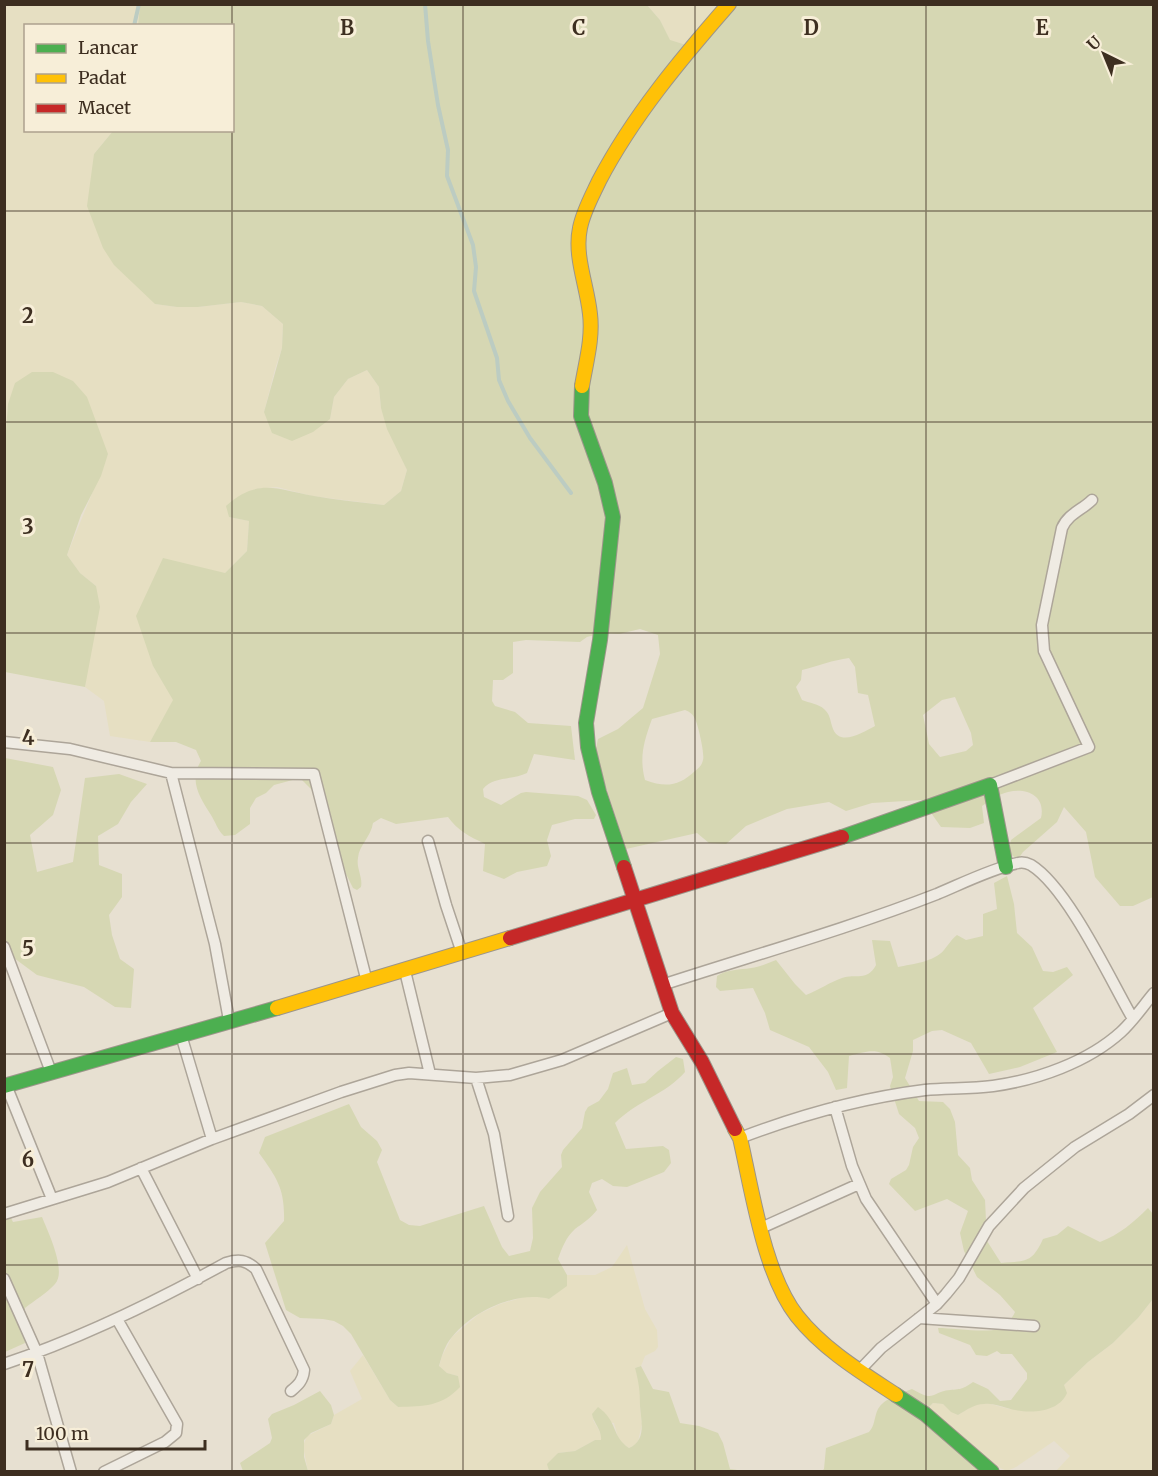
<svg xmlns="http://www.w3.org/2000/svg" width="1158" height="1476" viewBox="0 0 1158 1476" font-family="Merriweather,serif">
	<rect width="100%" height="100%" fill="#e7e0d1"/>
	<path fill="#e6dfc2" d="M5 5H140L138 25 26 26V130L113 131 94 154 155 304 177 307H198L241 302 262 306 283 324 282 348 275 369 264 412 330 419 334 397 348 379 367 370 379 387 381 408 407 470 401 491 384 505 312 496 277 487 255 489 229 517 249 521 247 551 225 573 153 666 174 700 150 742 110 736 104 701 85 687 96 586 80 573 67 555 108 454 8 404 5 456Z
		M647 5H737L699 49 670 41 660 20Z
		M627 1245 645 1309 657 1330 658 1347 655 1351 645 1356 641 1366 635 1368 641 1387 640 1408 642 1424 638 1441 635 1445 629 1448 619 1441 614 1423 593 1420 601 1434V1440H595L575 1451 558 1453 548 1469 549 1471H308L303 1446 307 1436 331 1424 334 1415 362 1399 350 1371 363 1355 390 1400 398 1407 458 1376 447 1373 439 1367 442 1356 452 1337 479 1314 500 1304 524 1297 537 1296 549 1299 566 1286 567 1275H595L612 1267Z
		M1153 1299V1471H1056L1070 1456 1054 1441 1016 1467 1007 1471 993 1465 927 1409 933 1403 943 1404 958 1415 976 1404 987 1403 1009 1409 1064 1385 1088 1362 1113 1343 1138 1318Z"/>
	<path fill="#d6d7b3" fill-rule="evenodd" d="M140 5H647L660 20 670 40 699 49 737 5H1153V897L1133 906H1120L1095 877 1086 832 1064 807 1057 822 1023 852 1018 859 1008 853 1011 840 1041 818C1046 796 1027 787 1008 792 999 794 990 801 982 806L984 823 970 828 941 827 922 800 872 803 846 811 829 802 787 809 746 826 726 844 709 843 697 833 626 849 595 753 598 739 618 729 643 708 660 654 658 635 640 629 619 634 602 633 587 637 580 642 526 640 513 642V673L503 680H493L492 701 495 706 515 712 528 723 571 726 575 760 534 754 527 773C513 780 493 776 483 789L484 797 501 805 521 793 526 792 578 796 587 800 596 815 594 819H575L552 825 547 840 551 856 547 866 517 872 504 879 483 871 485 844C469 836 458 831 448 817L396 824 381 818 373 823C371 837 359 845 358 858 356 868 363 877 361 887L357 890 353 888 324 830 312 790 300 778 274 785 266 793 256 798 250 808V824L235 835 224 836C217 829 216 823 211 815 201 799 188 781 201 761L196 750 176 742H150L173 700 153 666 136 616 163 558 225 573 247 551 249 521 229 517 226 506C258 477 278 490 314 496 337 500 360 502 384 505L401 491 407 470 387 429 381 408 379 387 367 370 348 379 334 397 330 419 313 432 292 441 272 433 264 412 282 348 283 324 262 306 241 302 198 307H177L155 304 114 265 103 248 87 206 94 154 113 131 232 130V26L138 25ZM849 658 855 667 858 693 868 695 875 726C862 733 838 748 832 726 830 720 830 714 824 709 819 704 809 703 802 700L796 687 801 680 802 670C818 666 833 660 849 658ZM955 697 971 733 973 745 966 751 940 757 929 744 923 715 942 700ZM685 710C690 712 693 714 695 719 698 724 705 755 703 760 702 765 699 768 695 771 679 786 666 788 645 780 639 757 644 741 652 719Z
		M32 372H53L73 381 87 397 108 454 101 476 81 515 67 555 80 573 96 586 100 607 85 687 5 672 4 456 8 404 15 383Z
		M5 758 53 767 61 790 53 815 30 835 37 872 73 862 85 778 119 774 147 784 131 802 118 824 98 836 99 865 122 874V897L109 915 112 935 120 959 134 969 131 1008 115 1007 84 987 37 975 14 958 5 941Z
		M1007 876 1014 904 1017 933 1032 947 1043 971 1053 972 1067 967 1073 975 1033 1008 1057 1052 1020 1067 989 1074 971 1043 942 1030 932 1031 913 1040V1051L905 1078 919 1101 943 1102 950 1109 955 1122 958 1155 970 1168 972 1180 985 1200 987 1241 1001 1263C1026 1261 1032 1263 1043 1239L1057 1235 1068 1226 1100 1242C1119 1235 1134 1222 1148 1208L1153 1214V1299L1138 1318 1113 1343 1088 1362 1064 1385 1067 1393C1058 1414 1027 1414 1007 1408 999 1406 993 1403 984 1404 974 1404 967 1410 958 1415L951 1412 943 1404 933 1403 927 1409 985 1471H822L824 1469 826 1448 869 1432C875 1426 874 1417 878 1409 884 1398 900 1394 912 1389 936 1403 930 1392 950 1390 962 1389 963 1389 973 1382L988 1389 1000 1401 1011 1400 1027 1379V1373L1012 1354H1001L997 1351 987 1356 976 1355 970 1345 939 1333 938 1328C952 1328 986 1333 998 1329 1005 1327 1012 1319 1015 1312L1000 1295 977 1277 964 1251 960 1233 968 1211 947 1199 915 1211 889 1184 891 1179 906 1170 909 1165 913 1147 919 1138 915 1128 899 1114 890 1086 893 1077 890 1058C875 1047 866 1052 849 1056L847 1088 836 1090 828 1072 809 1047 770 1030 765 1013 753 988 720 991 716 987 717 976C727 969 740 970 751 968 760 967 768 963 776 960L795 984 806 995C819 990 830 982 842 978 856 973 867 982 876 965L872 940 890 941 898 967C912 964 934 962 944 950 949 944 951 940 957 935L966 940 983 936V914L997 909 994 883Z
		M676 1057 683 1059 685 1072C666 1094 637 1101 615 1123L626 1149 663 1146 669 1150 671 1163 664 1172 627 1187 613 1186 602 1179 592 1183 589 1192 597 1210C591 1218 583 1223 575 1229 566 1237 562 1248 558 1259L567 1275V1286L549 1299C514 1290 466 1314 447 1344 443 1351 441 1359 439 1366L447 1373 458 1376 460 1387C441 1407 424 1406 398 1407L390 1400 351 1334 343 1326 334 1321 323 1319 300 1318 286 1310 265 1243 284 1221C285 1189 277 1178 259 1153L265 1137 349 1104 361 1127 377 1141 382 1150 377 1162 400 1220 409 1225 420 1226 484 1206 502 1247 509 1256 530 1251 533 1238 532 1208 540 1192 562 1167 561 1155 563 1150 582 1128 585 1112 588 1107 599 1101 608 1089 613 1073 627 1068 632 1085 645 1083 658 1071Z
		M4 1204 13 1222 42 1217C48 1232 67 1271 55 1284 47 1293 35 1300 25 1308V1343L5 1352Z
		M641 1366 653 1389 669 1392 680 1423 699 1426 718 1433 723 1443 730 1469 745 1471H549L547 1464 558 1453 575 1451 595 1440H601C602 1430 594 1424 592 1414L598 1407C618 1421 611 1436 629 1448 647 1440 641 1421 640 1406 640 1391 639 1383 635 1368Z
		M320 1391 331 1405 334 1415 331 1424 311 1433 304 1440V1457L308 1471H243L240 1463 270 1443 272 1438 268 1419 272 1414 294 1405Z"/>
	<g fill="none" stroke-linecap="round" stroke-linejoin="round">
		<path stroke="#bcccc2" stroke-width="4" d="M425 4 428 41 438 105 448 150 447 176 473 245 476 267 474 291 497 358 499 380 508 401 530 438 571 493
			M134 26 139 4"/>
		<defs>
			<path id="street" d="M4 742 70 749 171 773 314 774 367 982
				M171 773 215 944 229 1020
				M990 785 1089 747 1044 651 1042 625 1062 528C1068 514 1082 510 1092 500
				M428 841 446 905 462 953
				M4 947 51 1072
				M405 971 430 1074
				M662 985C754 955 847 929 937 894 961 884 993 868 1018 863 1022 862 1027 863 1031 865 1068 888 1110 979 1133 1019
				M181 1035 212 1139
				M476 1078 494 1134 508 1216
				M6 1085 52 1199
				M835 1107 852 1166 866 1199 937 1304
				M740 1138C800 1115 861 1098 925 1090 947 1088 970 1089 993 1086 1037 1080 1088 1062 1121 1032 1134 1020 1143 1006 1154 993
				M141 1168 198 1279
				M4 1214 108 1182 212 1139 341 1092 395 1075 409 1073 476 1078 510 1075 562 1060 672 1013
				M761 1228 859 1184
				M4 1279 37 1353 71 1472
				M919 1318 1034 1326
				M4 1364C82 1338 155 1302 226 1263 239 1259 246 1260 256 1269L304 1370C303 1381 298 1385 291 1391
				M859 1371 881 1348 937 1304 946 1294 959 1278 989 1226 1024 1188 1075 1147 1129 1114 1154 1095
				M104 1472 165 1442 176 1433 177 1424 117 1319"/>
			<path id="fast" d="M582 386 581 416 605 483 613 517 600 640 586 723 588 747 599 792 624 867
				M842 837 990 785 1006 867
				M4 1086 277 1008
				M896 1395 925 1414 992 1472"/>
			<path id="slow" d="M582 386C586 362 593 338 590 314 587 285 574 256 580 228 583 212 592 196 599 181 633 116 681 59 729 4
				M277 1008 510 938
				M735 1129 740 1138C752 1190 764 1274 797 1316 823 1349 861 1372 896 1395"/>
			<path id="jam" d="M624 867 672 1013 702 1062 735 1129
				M510 938 842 837"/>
		</defs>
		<use href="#street" stroke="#ada599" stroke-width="13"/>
		<use href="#fast" stroke="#9c958a" stroke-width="16"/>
		<use href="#slow" stroke="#9c958a" stroke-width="16"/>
		<use href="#jam" stroke="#9c958a" stroke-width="16"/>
		<use href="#street" stroke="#efebe3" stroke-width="10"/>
		<use href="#fast" stroke="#4caf50" stroke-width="14"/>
		<use href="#slow" stroke="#ffc107" stroke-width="14"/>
		<use href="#jam" stroke="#c62828" stroke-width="14"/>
	</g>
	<path fill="none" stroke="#3d2e20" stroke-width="1.5" stroke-opacity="0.55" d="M232 4V26M463 4V1472M695 4V1472M926 4V1472M232 130V1472M4 211H1154M4 422H1154M4 633H1154M4 843H1154M4 1054H1154M4 1265H1154"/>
	<g font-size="20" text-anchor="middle" font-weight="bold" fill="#3d2e20" stroke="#f7eed8" stroke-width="6" stroke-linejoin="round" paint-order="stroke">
		<text x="347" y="35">B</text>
		<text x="579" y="35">C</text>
		<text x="811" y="35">D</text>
		<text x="1042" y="35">E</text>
		<text x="28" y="323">2</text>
		<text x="28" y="534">3</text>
		<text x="28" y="745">4</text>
		<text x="28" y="956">5</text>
		<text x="28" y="1167">6</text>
		<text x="28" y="1377">7</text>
	</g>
	<rect width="1158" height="1476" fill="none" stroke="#3d2e20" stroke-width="12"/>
	<rect x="24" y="24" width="210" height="108" fill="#f7eed8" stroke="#ada18e" stroke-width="1.5"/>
	<rect x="36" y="44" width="30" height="9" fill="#4caf50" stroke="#ada18e" stroke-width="1.5"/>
	<text x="78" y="54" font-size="18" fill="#3d2e20">Lancar</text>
	<rect x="36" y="74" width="30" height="9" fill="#ffc107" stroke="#ada18e" stroke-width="1.5"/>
	<text x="78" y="84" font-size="18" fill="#3d2e20">Padat</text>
	<rect x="36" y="104" width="30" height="9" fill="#c62828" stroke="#ada18e" stroke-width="1.5"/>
	<text x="78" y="114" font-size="18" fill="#3d2e20">Macet</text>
	<g transform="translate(1104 54) rotate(317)" stroke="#f7eed8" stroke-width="4.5" paint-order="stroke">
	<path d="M0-4.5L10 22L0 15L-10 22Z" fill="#3d2e20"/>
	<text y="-9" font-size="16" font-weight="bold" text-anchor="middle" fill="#3d2e20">U</text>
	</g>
	<path d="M27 1440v9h178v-9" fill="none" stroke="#3d2e20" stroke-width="3"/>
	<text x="36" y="1440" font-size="18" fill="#3d2e20" stroke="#f7eed8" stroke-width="4.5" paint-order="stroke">100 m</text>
</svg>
